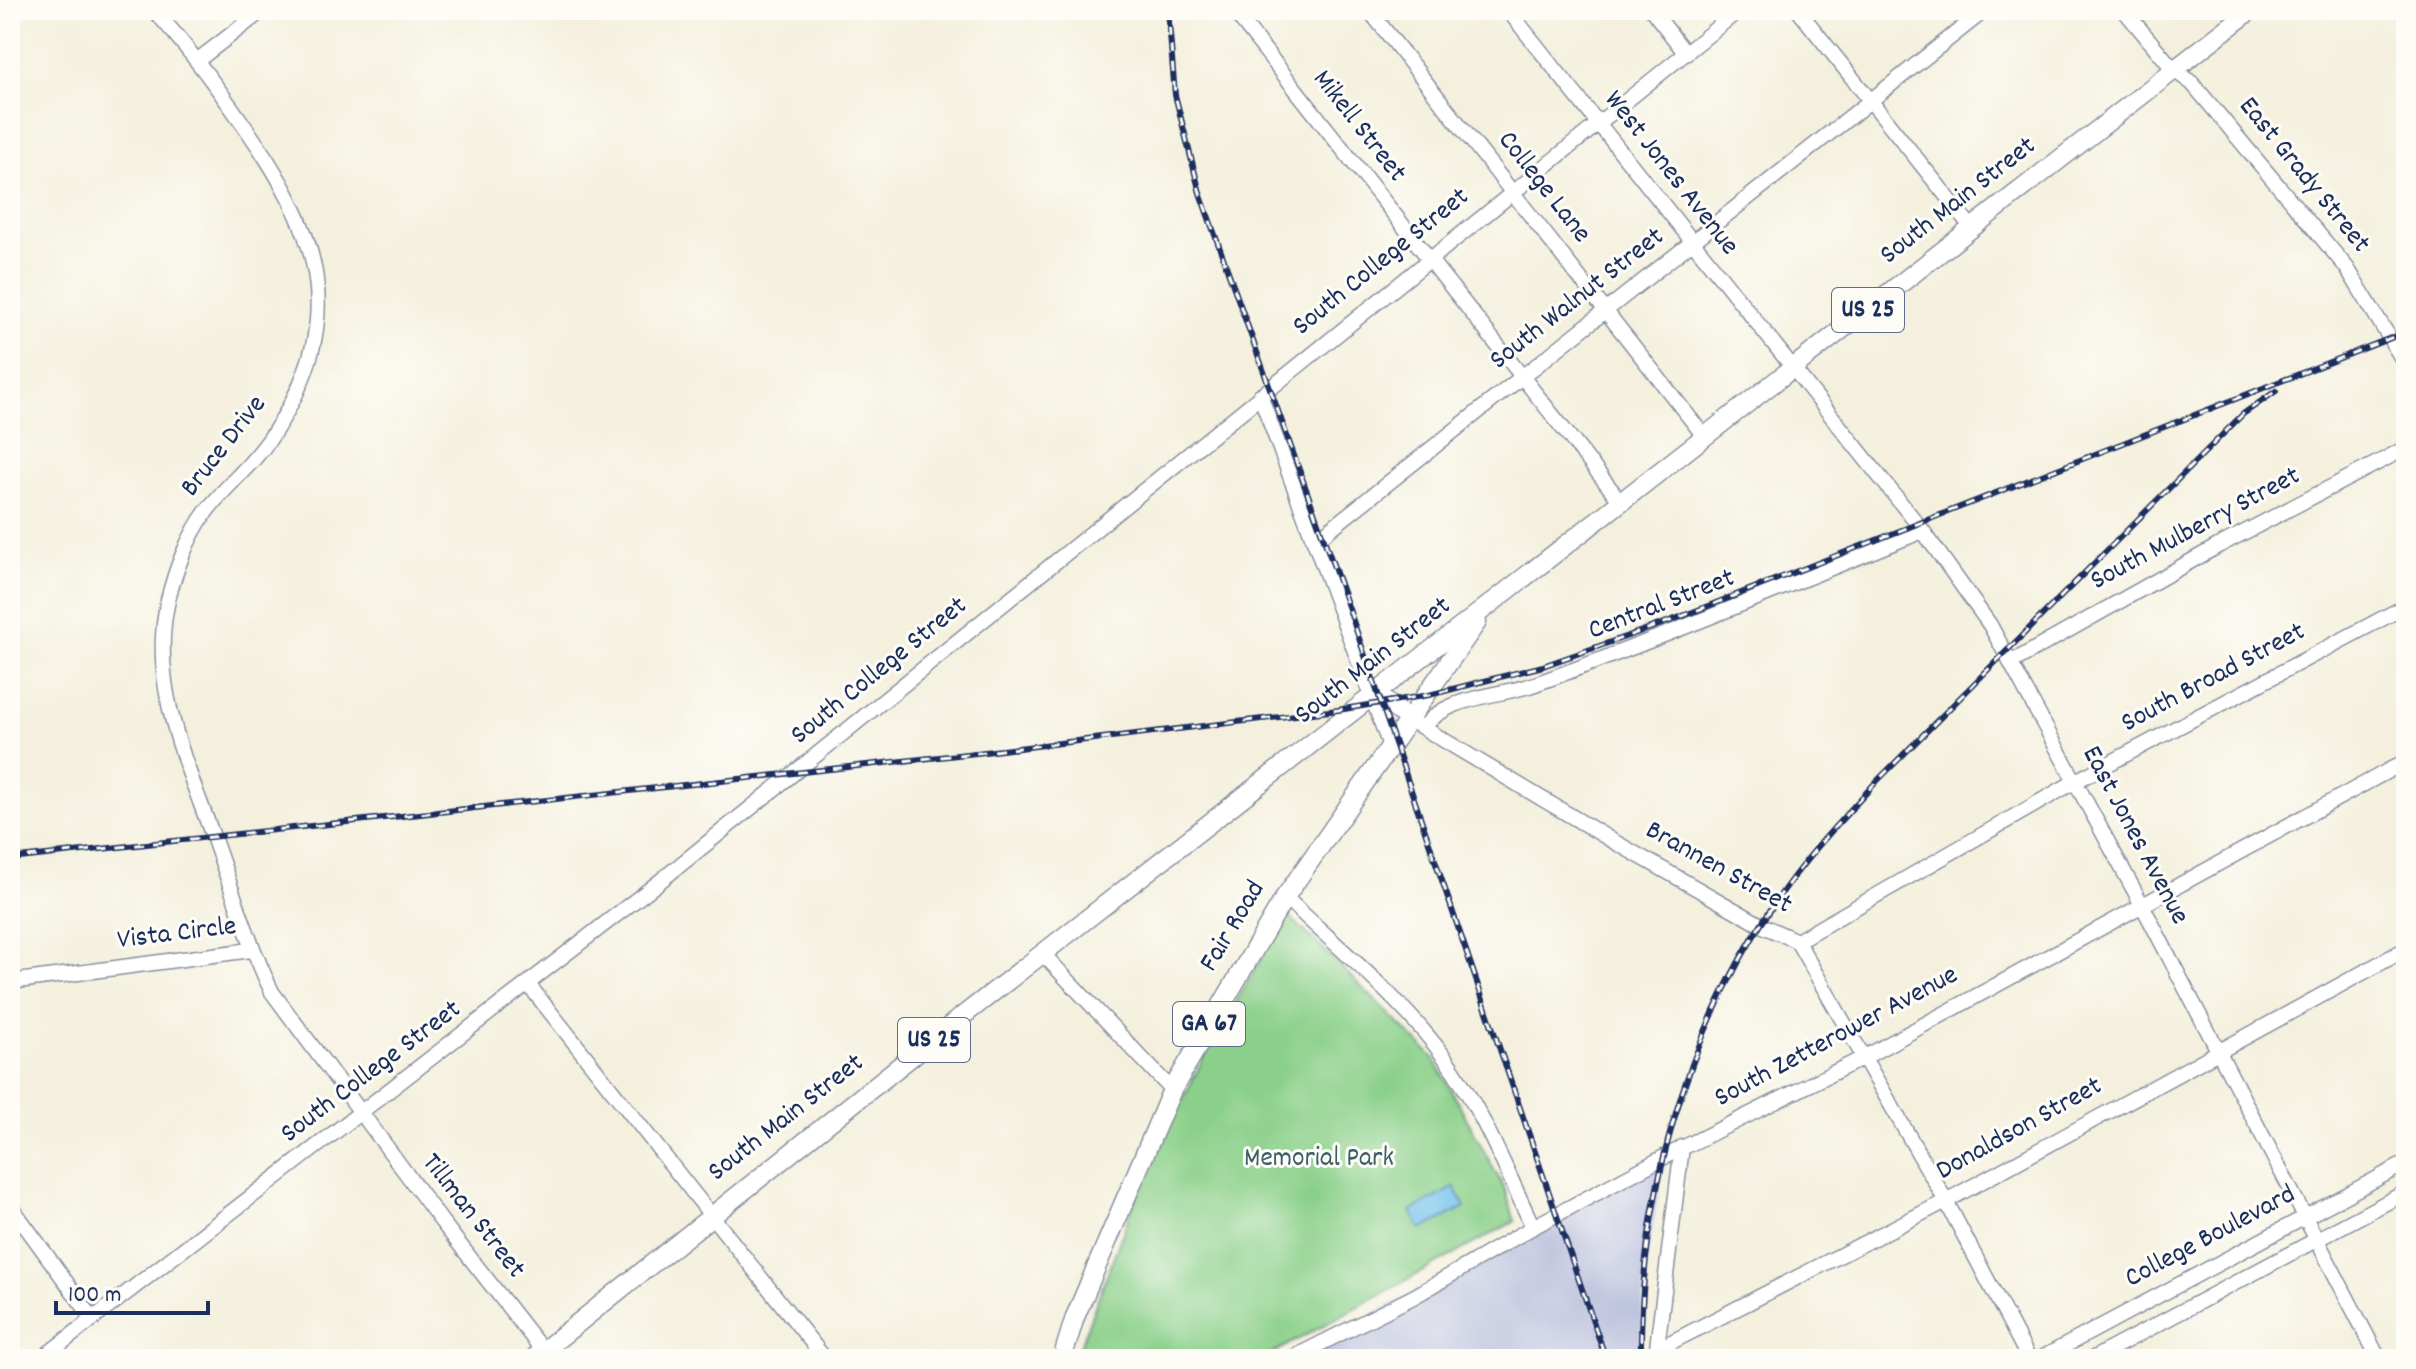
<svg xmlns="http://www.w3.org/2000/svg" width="2416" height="1369" viewBox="0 0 2416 1369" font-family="Dekko,sans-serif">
	<rect width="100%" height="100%" fill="#fdfcf7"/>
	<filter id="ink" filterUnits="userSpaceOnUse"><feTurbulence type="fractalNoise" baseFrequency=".0125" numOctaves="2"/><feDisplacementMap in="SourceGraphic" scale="16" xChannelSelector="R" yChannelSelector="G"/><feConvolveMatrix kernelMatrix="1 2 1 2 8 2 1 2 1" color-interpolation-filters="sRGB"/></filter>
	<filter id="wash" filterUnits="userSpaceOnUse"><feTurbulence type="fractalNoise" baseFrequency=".006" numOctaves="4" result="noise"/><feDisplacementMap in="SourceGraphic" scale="32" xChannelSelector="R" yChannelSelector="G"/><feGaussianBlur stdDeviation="1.8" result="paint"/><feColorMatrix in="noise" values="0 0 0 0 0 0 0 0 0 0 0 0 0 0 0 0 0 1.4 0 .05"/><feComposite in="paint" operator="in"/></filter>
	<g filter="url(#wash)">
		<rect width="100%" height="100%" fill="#f4f0dd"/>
		<path fill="#bdc3de" d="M1666 1156 1644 1273 1641 1359H1290Z"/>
		<path fill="#8bd08a" stroke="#538074" stroke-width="2" d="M1287 914 1434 1058 1505 1190 1515 1221 1262 1359H1075L1143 1179 1203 1059Z"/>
		<path fill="#73c2ee" stroke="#4778a6" stroke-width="2" d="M1455 1187 1465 1207 1421 1230 1411 1211Z"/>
	</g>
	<g filter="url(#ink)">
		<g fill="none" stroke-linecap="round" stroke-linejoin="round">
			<defs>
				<path id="minor" d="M154 10C187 46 215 84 243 124 318 230 351 316 273 434 255 463 226 485 206 512 188 536 175 571 168 600 148 686 188 766 216 845 234 895 249 944 272 992L442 1222 543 1351
					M1233 10 1621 502
					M1369 10 1704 436
					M1508 10 1923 531 1990 625 2141 903 2379 1359
					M1652 10 1686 54
					M1798 10 1972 228
					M2124 10 2174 70 2192 83 2347 268 2406 365
					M198 60 263 10
					M1260 395 1390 746
					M1315 541 1985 10
					M2012 662 2218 546 2406 448
					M1410 720 1613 841 1761 925 1797 941 1946 1201 2029 1359
					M1424 728C1444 696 1502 696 1535 684 1666 637 1794 582 1923 531
					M1285 897C1338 948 1401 998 1445 1058 1482 1110 1506 1170 1533 1227
					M1797 941 2076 781 2406 606
					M1044 955 1172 1090
					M10 982 251 950
					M528 984 825 1359
					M10 1205 93 1319
					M1656 1350 1946 1201 2406 949
					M1656 1355 1682 1147
					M41 1359 659 882 1739 10
					M1290 1359 1415 1296 1533 1227 1666 1156 1865 1057 2406 761
					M2040 1359 2406 1163
					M2092 1359 2406 1192"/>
				<path id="major" d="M1377 695 1410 720
					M533 1359 951 1025 2251 10
					M1062 1359 1075 1317 1172 1090 1285 897 1477 622"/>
			</defs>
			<use href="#minor" stroke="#88909e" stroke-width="17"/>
			<use href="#major" stroke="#88909e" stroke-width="21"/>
			<use href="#minor" stroke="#fff" stroke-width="14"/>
			<use href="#major" stroke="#fff" stroke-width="18"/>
			<defs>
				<path id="rail" d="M1168 10 1175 95 1200 193 1350 612 1606 1359
					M10 859 985 752 1338 710 1429 695 1543 666 1670 621 2406 332
					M1641 1359C1639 1201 1685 1034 1775 903 1804 859 1841 820 1877 781L2243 414 2276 391"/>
			</defs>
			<use href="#rail" stroke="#1b2f5e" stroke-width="6"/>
			<use href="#rail" stroke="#fdfcf7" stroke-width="3" stroke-dasharray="9" stroke-linecap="butt"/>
		</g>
	</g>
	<g text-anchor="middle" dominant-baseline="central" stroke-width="6" stroke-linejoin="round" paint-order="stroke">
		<g fill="#fdfcf7" stroke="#5f6c8c" stroke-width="2">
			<rect x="1832" y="288" width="72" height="44" rx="6"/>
			<rect x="1173" y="1002" width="72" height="44" rx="6"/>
			<rect x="898" y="1018" width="72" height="44" rx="6"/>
		</g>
		<g font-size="26" font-weight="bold" fill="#1b2f5e">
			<text x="1868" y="310">US 25</text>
			<text x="1209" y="1024">GA 67</text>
			<text x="934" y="1040">US 25</text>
		</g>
		<g font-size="28" fill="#1b2f5e" stroke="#fdfcf7">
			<text transform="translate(1358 127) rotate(52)">Mikell Street</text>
			<text transform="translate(1670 174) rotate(52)">West Jones Avenue</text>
			<text transform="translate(2303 176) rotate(51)">East Grady Street</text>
			<text transform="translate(1543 188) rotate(52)">College Lane</text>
			<text transform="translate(1959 202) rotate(-38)">South Main Street</text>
			<text transform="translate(1382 263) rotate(-39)">South College Street</text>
			<text transform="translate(1578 300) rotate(-38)">South Walnut Street</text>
			<text transform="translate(225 447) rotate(-52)">Bruce Drive</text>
			<text transform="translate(2196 530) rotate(-28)">South Mulberry Street</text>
			<text transform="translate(1662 606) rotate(-21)">Central Street</text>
			<text transform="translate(1374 662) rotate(-38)">South Main Street</text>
			<text transform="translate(880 672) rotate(-39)">South College Street</text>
			<text transform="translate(2214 679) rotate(-28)">South Broad Street</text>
			<text transform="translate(2134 836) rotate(62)">East Jones Avenue</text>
			<text transform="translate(1718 869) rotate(29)">Brannen Street</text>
			<text transform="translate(1234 927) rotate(-59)">Fair Road</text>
			<text transform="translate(177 935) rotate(-7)">Vista Circle</text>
			<text transform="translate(1837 1038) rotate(-28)">South Zetterower Avenue</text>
			<text transform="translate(372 1073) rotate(-37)">South College Street</text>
			<text transform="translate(787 1119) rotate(-38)">South Main Street</text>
			<text transform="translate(2020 1130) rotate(-29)">Donaldson Street</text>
			<text transform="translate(472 1217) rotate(52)">Tillman Street</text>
			<text transform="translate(2211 1238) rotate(-28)">College Boulevard</text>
		</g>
		<g font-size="28" fill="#3d5f6b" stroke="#fdfcf7">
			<text x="1319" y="1160">Memorial Park</text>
		</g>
	</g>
	<rect width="2416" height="1369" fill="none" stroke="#fdfcf7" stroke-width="40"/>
	<path d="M56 1301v12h152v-12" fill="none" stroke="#1b2f5e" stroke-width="4"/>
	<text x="68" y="1301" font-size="24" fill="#1b2f5e" stroke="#fdfcf7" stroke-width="6" paint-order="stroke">100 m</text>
</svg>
